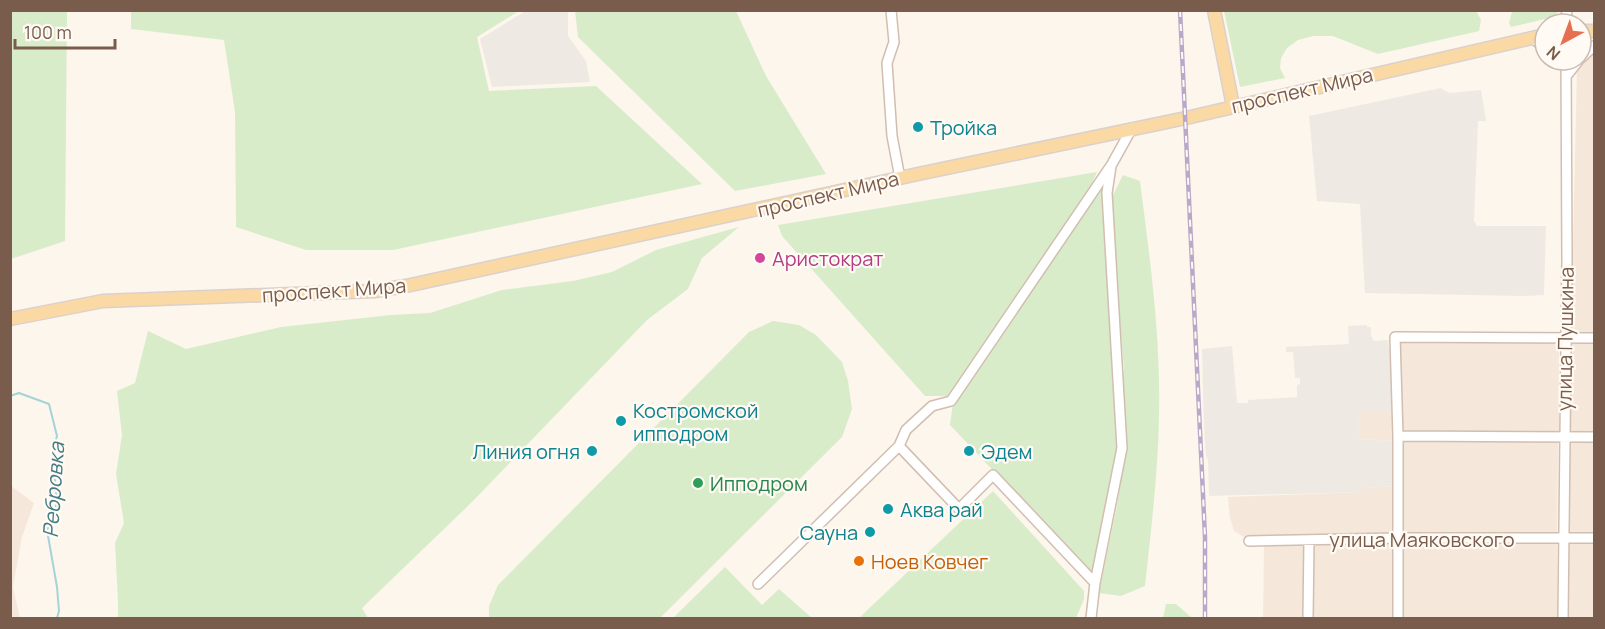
<svg xmlns="http://www.w3.org/2000/svg" width="1605" height="629" viewBox="0 0 1605 629" font-family="Manrope,sans-serif">
	<rect width="100%" height="100%" fill="#fdf6ec"/>
	<path fill="#f5e8da" d="M1594 50V332L1571 333 1577 67Z
		M1399 341 1559 343V431H1400Z
		M1594 343V431H1569L1571 344Z
		M1359 405 1394 409 1395 441 1358 439Z
		M1400 440 1558 442 1557 535 1400 534Z
		M1569 442H1594V534H1568Z
		M10 485 34 503 22 537 13 587 20 618H11Z
		M1396 486 1393 534 1244 537 1234 531 1230 518 1228 497 1363 492 1364 488Z
		M1395 542 1396 618H1311L1313 544Z
		M1399 542H1557V618H1400Z
		M1568 542H1594V618H1569Z
		M1306 544 1305 618H1263L1264 546Z"/>
	<path fill="#efe9e4" d="M527 10 568 11V36L586 61 590 82 492 87 480 39Z
		M1441 88 1449 93 1481 90 1486 121H1478L1474 221 1477 226H1546L1544 295 1523 296 1365 293 1360 204 1317 201 1309 116Z
		M1367 325V327H1371V336L1374 341 1388 340 1392 374V410L1359 412 1358 439 1395 441 1396 486 1364 488V492L1209 496 1208 460 1206 456 1204 427 1202 349 1232 346 1237 403H1248V400L1297 397V385L1300 384V378H1295L1293 352H1286V347L1349 344 1348 326Z"/>
	<path fill="#d8ecc9" d="M131 10 519 11 477 37 489 91 596 86 702 184 393 250H306L236 227 235 112 224 40 131 29Z
		M10 11H67L65 241 11 259Z
		M575 11H736L766 76 826 174 735 191 578 37Z
		M1476 11 1481 20 1479 31 1378 54 1333 36H1313L1298 40 1287 48 1281 58 1280 68 1285 78 1240 87 1224 11Z
		M1512 11 1558 10V12L1553 17 1511 27 1509 23Z
		M1097 172 1090 188 948 396H925L782 236 778 225Z
		M1123 175 1140 181C1150 259 1161 338 1159 417 1158 474 1151 530 1145 586L1121 596 1099 593 1117 506 1126 446 1121 393 1124 369 1110 201Z
		M1104 180 1119 449 1095 578 950 425 953 403Z
		M739 227 702 258 688 289 647 320 472 502 362 608 368 618H118V602L115 543 124 523 116 474 122 435 117 391 135 383 148 331 186 349 281 327 391 315 430 313 502 290 573 281 612 272 656 250Z
		M773 321 799 325 816 335 842 362 848 381 852 409 842 437 660 618H489V606L498 585 749 332Z
		M993 491 1084 591V599L1076 618H859Z
		M725 567 762 605 779 589 812 618H673Z
		M1166 604H1176L1192 618H1163Z"/>
	<g fill="none" stroke-linecap="round" stroke-linejoin="round">
		<path stroke="#a5d3da" stroke-width="2" d="M10 396 19 393 49 404 57 436 52 454 57 499 54 517 47 530 57 587 59 611 57 618"/>
		<defs>
			<path id="minor" d="M891 10 894 42 887 63 892 136 900 178
				M1565 24 1567 10
				M1531 37 1545 48
				M1581 58 1594 46
				M1568 74 1579 60
				M1398 436 1594 437
				M899 446 959 509 993 475 1095 583 1091 618
				M1249 541 1397 538H1594
				M1095 583 1122 448 1107 193 1111 166
				M758 584 899 446 906 430 932 406 951 401 1112 164 1132 128
				M1308 618 1309 540
				M1398 618V436L1395 337 1594 338
				M1563 618 1567 259 1566 60"/>
			<path id="major" d="M1214 10 1233 106
				M1581 31H1594
				M10 319 103 301 374 291 406 286 918 174 1186 118 1545 35"/>
		</defs>
		<use href="#minor" stroke="#d1beb0" stroke-width="12"/>
		<use href="#major" stroke="#dad1cd" stroke-width="15"/>
		<use href="#minor" stroke="#fff" stroke-width="9"/>
		<use href="#major" stroke="#fbd9a5" stroke-width="12"/>
		<defs>
			<path id="rail" d="M1180 10 1205 537V618"/>
		</defs>
		<use href="#rail" stroke="#b9a8c9" stroke-width="4.5"/>
		<use href="#rail" stroke="#fffaf3" stroke-width="2" stroke-dasharray="7" stroke-linecap="butt"/>
	</g>
	<g fill="#0f9aa8" stroke="#fffaf3" stroke-width="2">
		<circle cx="918" cy="127" r="6"/>
		<circle cx="621" cy="421" r="6"/>
		<circle cx="592" cy="451" r="6"/>
		<circle cx="969" cy="451" r="6"/>
		<circle cx="888" cy="509" r="6"/>
		<circle cx="870" cy="532" r="6"/>
	</g>
	<circle fill="#d1479c" stroke="#fffaf3" stroke-width="2" cx="760" cy="258" r="6"/>
	<circle fill="#2e9e5b" stroke="#fffaf3" stroke-width="2" cx="698" cy="483" r="6"/>
	<circle fill="#e8710a" stroke="#fffaf3" stroke-width="2" cx="859" cy="561" r="6"/>
	<g text-anchor="middle" dominant-baseline="central" stroke-width="4.5" stroke-linejoin="round" paint-order="stroke">
		<g font-size="20" fill="#7a5c4d" stroke="#fffaf3">
			<text transform="translate(1302 90) rotate(-13)">проспект Мира</text>
			<text transform="translate(828 194) rotate(-13)">проспект Мира</text>
			<text transform="translate(334 290) rotate(-4)">проспект Мира</text>
			<text transform="translate(1565 339) rotate(-89)">улица Пушкина</text>
			<text x="1422" y="539">улица Маяковского</text>
		</g>
		<g font-size="20" fill="#0d838f" stroke="#fffaf3" text-anchor="start">
			<text x="930" y="127">Тройка</text>
			<text x="633" y="410">Костромской<tspan x="633" dy="23">ипподром</tspan></text>
			<text x="580" y="451" text-anchor="end">Линия огня</text>
			<text x="981" y="451">Эдем</text>
			<text x="900" y="509">Аква рай</text>
			<text x="858" y="532" text-anchor="end">Сауна</text>
		</g>
		<g font-size="20" fill="#b23c85" stroke="#fffaf3" text-anchor="start">
			<text x="772" y="258">Аристократ</text>
		</g>
		<g font-size="20" fill="#27864d" stroke="#fffaf3" text-anchor="start">
			<text x="710" y="483">Ипподром</text>
		</g>
		<g font-size="20" fill="#c56008" stroke="#fffaf3" text-anchor="start">
			<text x="871" y="561">Ноев Ковчег</text>
		</g>
		<g font-size="21" font-style="italic" fill="#437c86" stroke="#fffaf3">
			<text transform="translate(53 490) rotate(-86)">Ребровка</text>
		</g>
	</g>
	<rect width="1605" height="629" fill="none" stroke="#7a5c4d" stroke-width="24"/>
	<g transform="translate(1563 42) rotate(221)"><circle r="28" fill="#fffaf3" stroke="#cabbb1" stroke-width="1.5"/>
	<path d="M0-4.5L10 22L0 15L-10 22Z" fill="#e76f51"/>
	<text y="-9" font-size="16" font-weight="bold" text-anchor="middle" fill="#7a5c4d">N</text>
	</g>
	<path d="M15 39v9h100v-9" fill="none" stroke="#7a5c4d" stroke-width="3"/>
	<text x="24" y="39" font-size="18" fill="#7a5c4d" stroke="#fffaf3" stroke-width="4.5" paint-order="stroke">100 m</text>
</svg>
